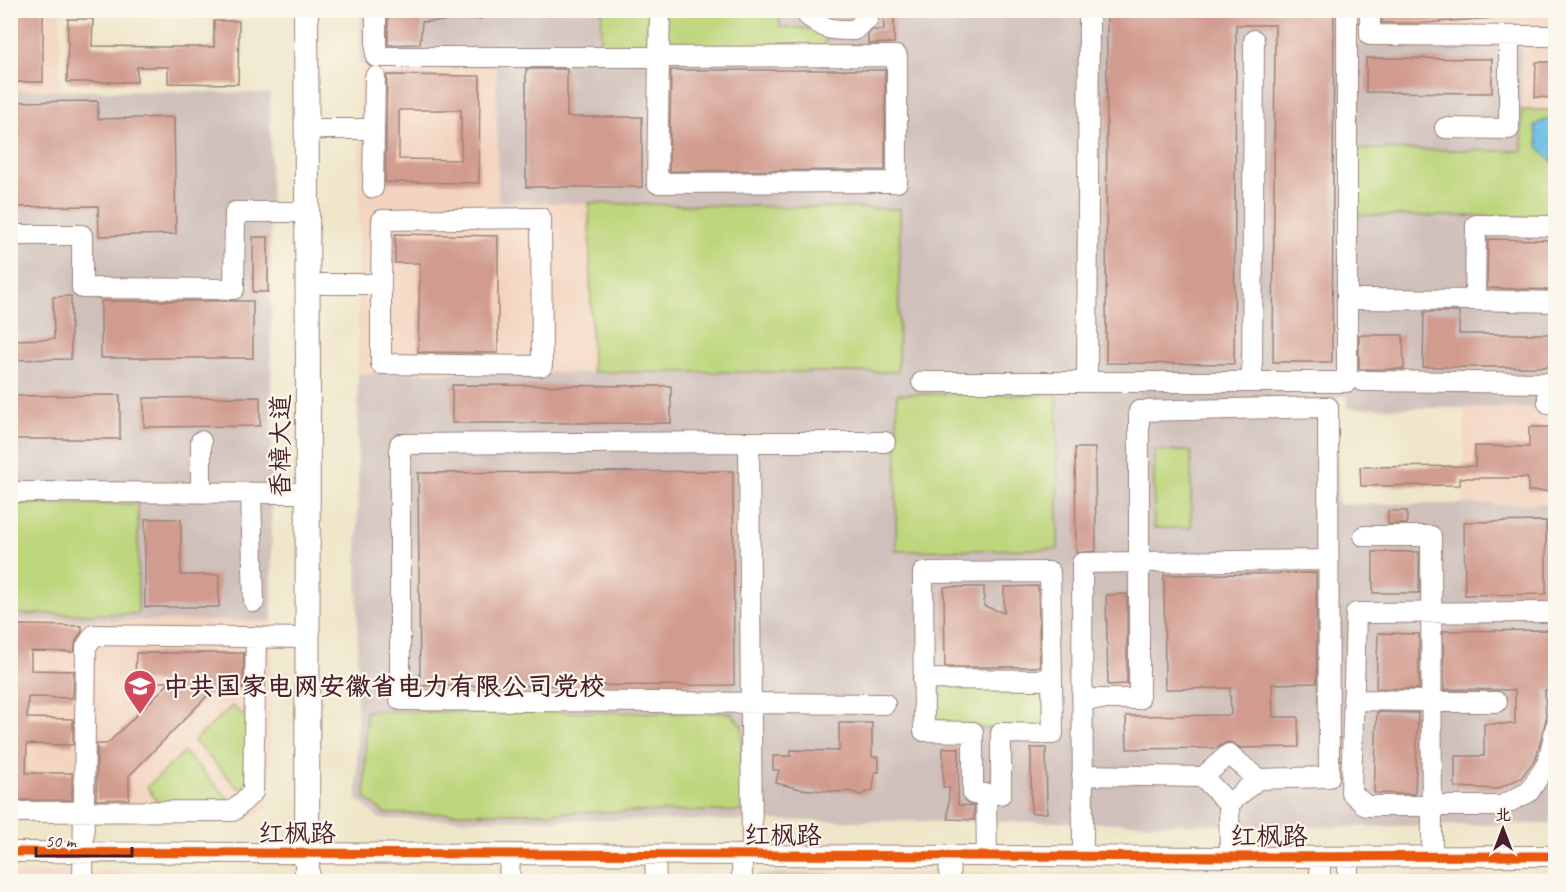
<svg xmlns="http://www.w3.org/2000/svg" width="1566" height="892" viewBox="0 0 1566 892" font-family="Caveat,'LXGW WenKai TC',sans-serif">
	<rect width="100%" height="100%" fill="#fbf7ec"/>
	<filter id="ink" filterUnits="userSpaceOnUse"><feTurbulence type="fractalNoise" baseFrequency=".0167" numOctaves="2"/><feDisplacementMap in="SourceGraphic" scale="12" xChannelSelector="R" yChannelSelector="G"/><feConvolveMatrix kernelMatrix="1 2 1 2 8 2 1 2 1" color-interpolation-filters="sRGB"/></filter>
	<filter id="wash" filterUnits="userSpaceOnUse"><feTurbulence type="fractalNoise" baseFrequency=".008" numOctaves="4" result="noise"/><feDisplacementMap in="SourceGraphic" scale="24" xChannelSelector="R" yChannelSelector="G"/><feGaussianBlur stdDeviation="1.35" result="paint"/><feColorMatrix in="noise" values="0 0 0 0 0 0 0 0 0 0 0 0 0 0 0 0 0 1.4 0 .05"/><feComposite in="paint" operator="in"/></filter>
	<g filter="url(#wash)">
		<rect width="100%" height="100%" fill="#efe6c9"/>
		<path fill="#f3d4bf" d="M10 11H60V90H11Z
			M1347 11H1555V110H1522L1521 42 1347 43Z
			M360 64 496 66 498 202 589 203 592 372 358 373Z
			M1464 407 1555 408V541H1549L1548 504H1464Z
			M11 620 272 621 269 808 241 822 11 821Z
			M10 872H246L258 881 11 882Z
			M830 873H1063L1330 876 1519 875 1518 882H830Z
			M649 878V882H387L390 879Z"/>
		<path fill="#cfc0bb" d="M1347 10V43L1521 42 1522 151 1347 149V215L1555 217V408H1347V396H1338V504H1549V541H1556V787L1549 824 1330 827 1061 822 379 819 357 799 358 373 897 372 900 209 498 202 496 66 360 64 361 11Z
			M10 90 270 93 272 621 11 620Z
			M830 873V882H649V878Z"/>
		<path fill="#bdd67b" stroke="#847a53" stroke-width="1.5" d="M602 11H648V45H601Z
			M666 11H780V27L814 29 826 36V48L666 46Z
			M1522 110H1555V217L1347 215V149L1522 151Z
			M589 203 900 209 898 372H592Z
			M897 394 1057 395 1058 549 896 551Z
			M1154 451H1191V528H1154Z
			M11 504H138V614H11Z
			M931 683 1048 684 1050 730 930 727Z
			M232 706 249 720 248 782 239 789 194 741Z
			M366 711 731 713 742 726V811L385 814 365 797Z
			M184 752 229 799 223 808 160 806 147 787Z"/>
		<path fill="#69bde5" stroke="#5a6e88" stroke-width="1.5" d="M1550 118 1555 120V164L1539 149 1535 125Z"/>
		<g id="blocks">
			<path fill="#d19b8f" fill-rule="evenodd" d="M43 10V82H10V11Z
				M388 10H480L481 19 422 22 420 44 388 45Z
				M883 10H894V43L868 44V34L872 30H884Z
				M1107 10H1334L1332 362H1273L1275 25H1236L1234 364 1106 363Z
				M1382 10H1493V18L1424 23H1382Z
				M68 19H93L92 46 168 47H214V21H239L238 84 168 83V67H137V82H67Z
				M1366 58 1492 59V93L1366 92Z
				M1536 62H1556V98L1535 97Z
				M526 69H567V117H642V187H526Z
				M671 70H885V170L669 171Z
				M387 75 480 76 479 183 385 182ZM399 110H461V160L399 159Z
				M98 101V119L174 117 176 234 99 236 98 206 10 207V102Z
				M395 234 498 236V353L418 352 420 263H395Z
				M253 237H268V292H253Z
				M1488 239 1552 240V258H1556V290L1487 288Z
				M71 296V359L10 360V340L54 339 53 297Z
				M101 301H253V358H101Z
				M1424 312H1459V334H1556V367H1423Z
				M1359 335H1403L1404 369H1359Z
				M452 385 671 386V423H452Z
				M120 395V439H10V396Z
				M260 397V426L144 427V398Z
				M1529 427H1555V491H1528V478H1460V485L1361 486 1360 467 1475 466V446L1529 447Z
				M1075 448H1095L1096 551 1076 553Z
				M733 471 734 685 420 686 418 473Z
				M1388 511H1407V524H1388Z
				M145 519H181V575H219V607H145Z
				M1546 521V594L1465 595 1464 522Z
				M1373 552H1419V593H1373Z
				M1316 573 1317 683 1272 684 1273 717H1298L1299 747 1240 748 1232 743 1227 742 1217 748 1127 749 1126 716 1231 715 1230 688 1165 689 1164 575Z
				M1038 586 1040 667H945L944 587H984V606L1004 613V587Z
				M1127 594V684L1108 685 1106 595Z
				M18 625 82 626V631L76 641 74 652 31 651V670L74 671 73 698 28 697 27 718 73 719V745L27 744 26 773H72V800H10V773H14L15 718H10V634H18Z
				M1556 630V690H1545L1546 720 1536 758 1521 778 1497 789 1455 787V756H1484V724H1515V690L1444 689 1443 631Z
				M1378 633 1419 634V689L1376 688Z
				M136 653H244L243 689H214L129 776V799L96 800 97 744H107L170 682H135Z
				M1377 712 1418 713 1415 794 1374 793Z
				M839 723H872V757H879V772H875L873 790 860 795 849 791 838 792 800 789 776 783 779 770H773V756H791V750L839 751Z
				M943 748H959L958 805 974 806V820L948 819 949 788 943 787Z
				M1031 748H1046L1047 813H1031Z"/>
		</g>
	</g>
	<g filter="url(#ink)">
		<use href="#blocks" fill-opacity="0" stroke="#9c827a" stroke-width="1.5"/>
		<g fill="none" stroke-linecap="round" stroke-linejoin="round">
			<defs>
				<path id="minor" d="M376 10V57H659L660 10
					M808 10V16C828 31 830 30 854 30L868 18V10
					M1370 10V35L1556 36
					M897 56V182L657 183 659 57Z
					M1445 128 1509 129V36
					M322 129H374L375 77
					M373 188 374 129
					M1556 226 1476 225 1475 300 1556 302
					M10 235H82V288L234 289 235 212H307
					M322 284H381V364L542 366 541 218 382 220 381 284
					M1361 299 1475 300
					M1087 381 1089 10
					M1362 381 1548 383V403L1556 404
					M922 382H1347V10
					M1252 382 1254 40
					M201 441V493
					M749 442H885
					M10 492 308 493
					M251 493 254 602
					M1364 536H1431L1432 857
					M1556 612 1356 613 1351 792 1366 806H1501L1529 792 1548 762 1556 726
					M923 679 1052 680
					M1082 699H1139V562L1328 560
					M1353 700 1497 702
					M1082 775 1203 777 1229 754 1258 779
					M1203 777 1229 804
					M986 794H1001V733L1053 734 1050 572 923 573 924 731 973 732V794H986L987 856
					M10 812 233 811 253 792 256 637
					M10 852 1230 857 1556 856
					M655 855 656 882
					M742 855V882
					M752 855 749 442 400 444V700L885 704
					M1083 857 1082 563 1139 562V411L1328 407 1329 777 1258 779 1229 804 1230 857
					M83 882 86 647 94 635 308 638
					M509 882 510 855
					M949 882 950 856
					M1320 882V857
					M1348 882V857"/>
				<path id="major" d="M306 10 308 376 307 882"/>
			</defs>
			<use href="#minor" stroke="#9c827a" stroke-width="22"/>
			<use href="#major" stroke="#9c827a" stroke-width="26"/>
			<use href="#minor" stroke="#fff" stroke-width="20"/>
			<use href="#major" stroke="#fff" stroke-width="24"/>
			<defs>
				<path id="cycleway" d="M10 852 1230 857 1556 856"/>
			</defs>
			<use href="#cycleway" stroke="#fbf7ec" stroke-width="13"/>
			<use href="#cycleway" stroke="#e8590c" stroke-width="9"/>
		</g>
	</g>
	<defs>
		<symbol id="university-pin" viewBox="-11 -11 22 30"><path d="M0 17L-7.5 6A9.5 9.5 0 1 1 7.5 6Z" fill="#d1495b" stroke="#fbf7ec"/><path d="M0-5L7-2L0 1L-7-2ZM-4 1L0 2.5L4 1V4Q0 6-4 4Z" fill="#fff"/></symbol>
	</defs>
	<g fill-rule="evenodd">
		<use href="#university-pin" x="121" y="667" width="38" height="52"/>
	</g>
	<g text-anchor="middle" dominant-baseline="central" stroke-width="4.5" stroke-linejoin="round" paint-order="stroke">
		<g font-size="26" fill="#4a1f2b" stroke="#fbf7ec">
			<text transform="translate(280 446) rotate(-90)">香樟大道</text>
			<text x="297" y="833">红枫路</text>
			<text x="783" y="835">红枫路</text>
			<text x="1269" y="836">红枫路</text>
		</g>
		<g font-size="26" font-weight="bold" fill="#4a1f2b" stroke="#fbf7ec" text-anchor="start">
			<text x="163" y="686">中共国家电网安徽省电力有限公司党校</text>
		</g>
	</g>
	<rect width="1566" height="892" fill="none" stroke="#fbf7ec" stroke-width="36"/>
	<g transform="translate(1503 829)" stroke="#fbf7ec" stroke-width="4.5" paint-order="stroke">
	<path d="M0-4.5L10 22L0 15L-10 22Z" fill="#4a1f2b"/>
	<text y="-9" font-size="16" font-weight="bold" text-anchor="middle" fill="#4a1f2b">北</text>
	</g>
	<path d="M36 847v9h96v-9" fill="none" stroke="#4a1f2b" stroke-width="3"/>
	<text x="45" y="847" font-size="18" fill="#4a1f2b" stroke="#fbf7ec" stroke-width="4.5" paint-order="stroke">50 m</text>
</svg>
